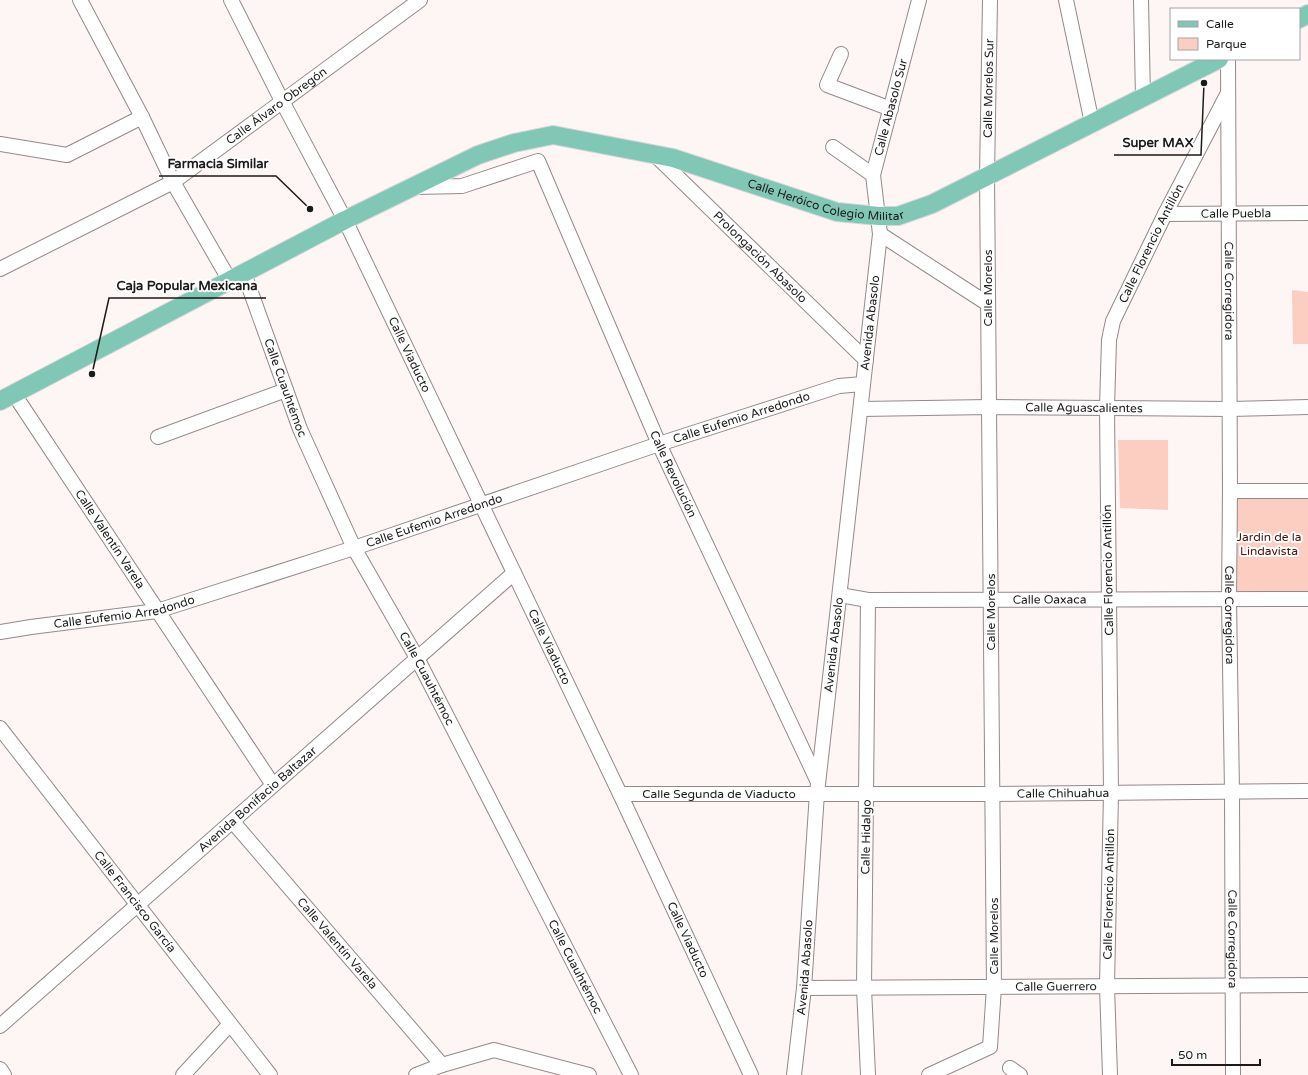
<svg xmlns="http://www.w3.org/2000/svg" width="1308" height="1075" viewBox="0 0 1308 1075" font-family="'Varela Round',sans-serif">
	<rect width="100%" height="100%" fill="#fef6f4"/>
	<path fill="#fccdc1" d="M1292 290 1308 292V344H1293Z
		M1118 440H1168V510L1120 508Z
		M1230 491H1308V597L1231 598Z"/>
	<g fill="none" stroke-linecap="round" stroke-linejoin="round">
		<defs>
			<g id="minor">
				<path d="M80 0 142 117 173 182 230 281"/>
				<path id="s1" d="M231 0 282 101 345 220 620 794 751 1075"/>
				<path d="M1066 0 1092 123"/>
				<path d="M1141 0 1143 98"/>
				<path d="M841 54 827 85 891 109"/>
				<path id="s2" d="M1228 59 1230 491 1229 600 1232 792 1233 1075"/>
				<path d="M0 144 67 155 142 117"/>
				<path d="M833 147 873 175"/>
				<path id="s3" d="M654 154 866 360"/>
				<path id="s4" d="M415 187 462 186 538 161 659 444 818 782"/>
				<path id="s5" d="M1165 214 1308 213"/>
				<path d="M880 234 988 304"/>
				<path id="s6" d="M0 269 173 182 420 0"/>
				<path id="s7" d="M244 273 300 429 354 548 417 658 631 1075"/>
				<path id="s8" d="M14 394 273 785"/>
				<path id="s9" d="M861 409 989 407 1230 409 1308 407"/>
				<path d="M158 437 286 390"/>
				<path d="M1230 491H1308"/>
				<path id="s10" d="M840 595 868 600 1308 599"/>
				<path d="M868 600 864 988 868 1075"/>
				<path id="s11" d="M0 632 31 627 157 611 354 548 659 444 839 386 863 384"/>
				<path id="s12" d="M0 728 270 1075"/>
				<path id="s13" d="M620 794H993L1308 791"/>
				<path id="s14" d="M233 822 442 1065"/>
				<path id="s15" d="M804 988 1308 985"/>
				<path id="s16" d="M0 1026 514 573"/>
				<path d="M1010 1068 1020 1075"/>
				<path d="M0 1069 4 1075"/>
				<path d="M183 1075 230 1024"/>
				<path d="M416 1075 442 1065 494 1050 589 1075"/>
				<path id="s17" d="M794 1075 804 988 817 793 880 234 873 175 919 0"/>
				<path id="s18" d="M929 1075 990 1047 994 987 987 176 990 0"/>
				<path id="s19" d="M1110 1075 1107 986 1111 793 1107 408 1109 340 1113 321 1165 214 1228 93"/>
			</g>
			<g id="major">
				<path d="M1299 19 1308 14"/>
				<path id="s20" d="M0 401 345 220 478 155 514 143 553 135 673 158 837 212 879 216H898L932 204 1219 59"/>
			</g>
		</defs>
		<use href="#minor" stroke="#918a88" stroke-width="16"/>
		<use href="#major" stroke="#d6d6d6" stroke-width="20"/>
		<use href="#minor" stroke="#fff" stroke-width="14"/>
		<use href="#major" stroke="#80c7b6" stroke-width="18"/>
	</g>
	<g text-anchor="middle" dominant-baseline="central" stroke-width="4" stroke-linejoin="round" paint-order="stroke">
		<g font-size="12" fill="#1c1919" stroke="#fff">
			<text stroke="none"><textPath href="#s18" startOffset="1026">Calle Morelos Sur</textPath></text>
			<text stroke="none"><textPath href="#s6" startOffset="322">Calle Álvaro Obregón</textPath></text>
			<text stroke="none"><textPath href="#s17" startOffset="975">Calle Abasolo Sur</textPath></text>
			<text stroke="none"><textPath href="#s20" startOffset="897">Calle Heróico Colegio Militar</textPath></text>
			<text stroke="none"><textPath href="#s5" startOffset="71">Calle Puebla</textPath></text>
			<text stroke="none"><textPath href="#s19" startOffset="841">Calle Florencio Antillón</textPath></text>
			<text stroke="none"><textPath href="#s3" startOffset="148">Prolongación Abasolo</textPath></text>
			<text transform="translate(988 288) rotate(-90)">Calle Morelos</text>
			<text stroke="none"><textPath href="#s2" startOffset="232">Calle Corregidora</textPath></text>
			<text stroke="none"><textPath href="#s17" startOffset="756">Avenida Abasolo</textPath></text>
			<text stroke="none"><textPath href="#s1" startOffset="397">Calle Viaducto</textPath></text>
			<text stroke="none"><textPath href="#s7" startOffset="122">Calle Cuauhtémoc</textPath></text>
			<text stroke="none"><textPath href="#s9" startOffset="223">Calle Aguascalientes</textPath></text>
			<text stroke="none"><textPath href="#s11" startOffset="774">Calle Eufemio Arredondo</textPath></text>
			<text stroke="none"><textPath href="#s4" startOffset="468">Calle Revolución</textPath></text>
			<text stroke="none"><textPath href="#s11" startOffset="450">Calle Eufemio Arredondo</textPath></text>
			<text stroke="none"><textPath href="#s8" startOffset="174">Calle Valentín Varela</textPath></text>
			<text transform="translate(1108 570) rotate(-91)">Calle Florencio Antillón</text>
			<text stroke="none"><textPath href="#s10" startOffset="210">Calle Oaxaca</textPath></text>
			<text stroke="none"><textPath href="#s11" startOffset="126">Calle Eufemio Arredondo</textPath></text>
			<text transform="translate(991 612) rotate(-90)">Calle Morelos</text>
			<text stroke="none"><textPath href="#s2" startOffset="556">Calle Corregidora</textPath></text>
			<text stroke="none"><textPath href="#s17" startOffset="432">Avenida Abasolo</textPath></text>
			<text stroke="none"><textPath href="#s1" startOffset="721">Calle Viaducto</textPath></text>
			<text stroke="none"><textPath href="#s7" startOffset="446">Calle Cuauhtémoc</textPath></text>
			<text stroke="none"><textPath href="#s13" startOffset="443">Calle Chihuahua</textPath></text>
			<text stroke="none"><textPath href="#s13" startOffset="99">Calle Segunda de Viaducto</textPath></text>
			<text stroke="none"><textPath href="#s16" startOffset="343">Avenida Bonifacio Baltazar</textPath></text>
			<text transform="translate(866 837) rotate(-89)">Calle Hidalgo</text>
			<text stroke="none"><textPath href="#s19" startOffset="181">Calle Florencio Antillón</textPath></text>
			<text stroke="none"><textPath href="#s12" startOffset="220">Calle Francisco García</textPath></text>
			<text transform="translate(994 936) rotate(-90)">Calle Morelos</text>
			<text stroke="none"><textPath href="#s2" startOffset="880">Calle Corregidora</textPath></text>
			<text stroke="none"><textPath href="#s1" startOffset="1045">Calle Viaducto</textPath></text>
			<text stroke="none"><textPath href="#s14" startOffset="160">Calle Valentín Varela</textPath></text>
			<text stroke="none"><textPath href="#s7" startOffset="770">Calle Cuauhtémoc</textPath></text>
			<text stroke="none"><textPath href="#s17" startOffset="108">Avenida Abasolo</textPath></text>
			<text stroke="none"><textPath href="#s15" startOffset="252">Calle Guerrero</textPath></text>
		</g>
		<g font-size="12" fill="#4f1104" stroke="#fff">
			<text x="1269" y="537">Jardin de la<tspan x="1269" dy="14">Lindavista</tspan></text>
		</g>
	</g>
	<path fill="none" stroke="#1c1919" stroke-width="1.5" d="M1204 83L1201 155H1114M310 209L276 176H159M92 374L109 298H266"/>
	<g fill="#1c1919" stroke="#fff" stroke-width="1.5">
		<circle cx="1204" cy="83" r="4"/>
		<circle cx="310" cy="209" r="4"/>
		<circle cx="92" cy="374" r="4"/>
	</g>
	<g font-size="13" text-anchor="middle" font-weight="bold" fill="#1c1919" stroke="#fff" stroke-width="4" stroke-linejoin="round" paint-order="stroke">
		<text x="1158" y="147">Super MAX</text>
		<text x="218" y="168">Farmacia Similar</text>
		<text x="187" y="290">Caja Popular Mexicana</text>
	</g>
	<rect x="1170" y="8" width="130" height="52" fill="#ffffff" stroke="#a4a3a3"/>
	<rect x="1178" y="21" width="20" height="6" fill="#80c7b6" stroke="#a4a3a3"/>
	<text x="1206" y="28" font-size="12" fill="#1c1919">Calle</text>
	<rect x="1178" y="38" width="20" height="12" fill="#fccdc1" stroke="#a4a3a3"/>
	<text x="1206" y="48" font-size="12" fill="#1c1919">Parque</text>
	<path d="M1172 1059v6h88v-6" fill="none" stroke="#1c1919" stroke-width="2"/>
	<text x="1178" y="1059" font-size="12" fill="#1c1919" stroke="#ffffff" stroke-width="3" paint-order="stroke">50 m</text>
</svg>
